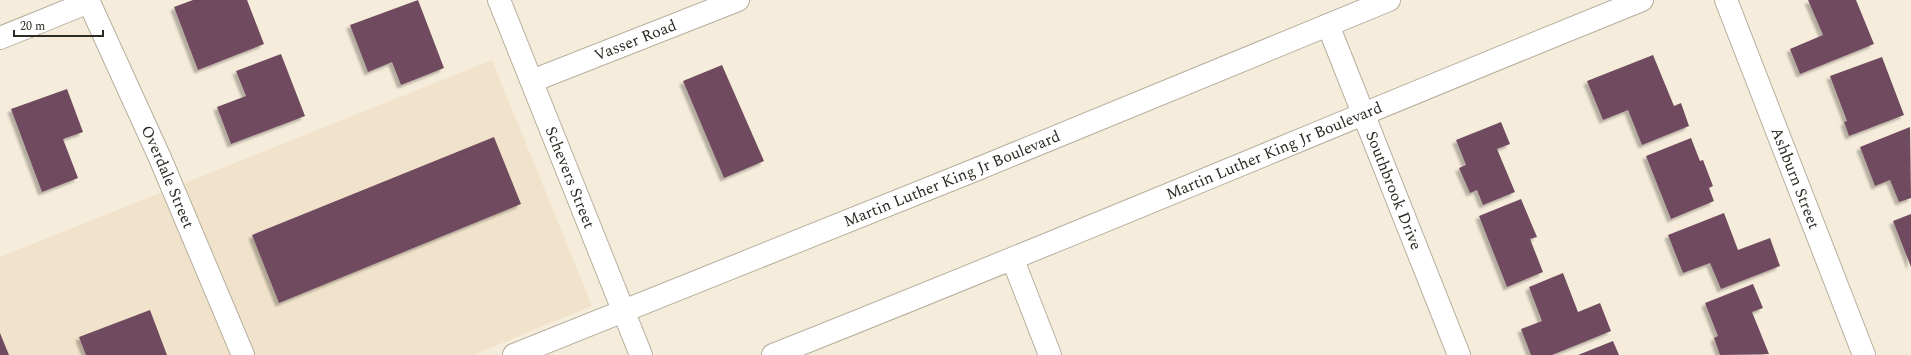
<svg xmlns="http://www.w3.org/2000/svg" width="1911" height="355" viewBox="0 0 1911 355" font-family="Spectral,serif">
	<defs>
		<filter id="shadow"><feDropShadow dx="-3.5" dy="3.5" stdDeviation="1" flood-color="#0004"/></filter>
	</defs>
	<rect width="100%" height="100%" fill="#f6ecdb"/>
	<path fill="#f1e3cb" d="M492 60 592 306 473 355H0V257Z"/>
	<path fill="#704c5e" filter="url(#shadow)" d="M193 0H247L264 44 198 70 174 7Z
		M418 0 444 68 401 85 392 62 368 72 350 25Z
		M1808 0H1856L1874 44 1800 74 1790 49 1823 35Z
		M281 54 305 116 231 144 217 107 246 96 236 71Z
		M1653 55 1674 106 1681 103 1689 126 1642 145 1628 110 1603 120 1587 81Z
		M1882 57 1904 115 1849 136 1844 122 1847 121 1830 76Z
		M722 65 764 161 724 178 683 81Z
		M67 89 83 132 63 139 78 178 42 192 11 109Z
		M1501 122 1510 144 1497 149 1515 192 1483 205 1477 190 1470 193 1459 168 1466 165 1456 140Z
		M1910 127 1911 198 1899 202 1890 180 1875 186 1860 147Z
		M494 137 521 204 279 303 252 235Z
		M1691 138 1700 161 1703 160 1713 186 1709 188 1714 201 1671 219 1646 156Z
		M1521 199 1537 237 1530 239 1543 272 1507 287 1479 216Z
		M1724 213 1738 250 1770 238 1780 266 1721 289 1710 263 1683 273 1668 235Z
		M1911 214V267L1893 221Z
		M1563 273 1578 312 1600 303 1611 331 1552 355H1531L1521 329 1542 321 1529 287Z
		M1753 284 1763 308 1752 312 1769 354 1720 355 1714 338 1718 336 1705 303Z
		M150 310 167 355H86L79 337Z
		M0 333 9 355H0Z
		M1613 341 1619 355H1578Z"/>
	<g fill="none" stroke-linecap="round" stroke-linejoin="round">
		<defs>
			<g id="street">
				<path id="s1" d="M88 0 160 158 243 355"/>
				<path id="s2" d="M499 0 641 355"/>
				<path id="s3" d="M1726 0 1864 355"/>
				<path id="s4" d="M1328 25 1459 355"/>
				<path d="M0 38 89 2"/>
				<path id="s5" d="M532 81 738 0"/>
				<path d="M1013 260 1050 355"/>
			</g>
			<g id="secondary">
				<path id="s6" d="M514 355 975 170 1389 0"/>
				<path id="s7" d="M773 355C1064 240 1352 117 1642 0"/>
			</g>
		</defs>
		<use href="#street" stroke="#b7ae9e" stroke-width="24"/>
		<use href="#secondary" stroke="#b7ae9e" stroke-width="24"/>
		<use href="#street" stroke="#fff" stroke-width="22"/>
		<use href="#secondary" stroke="#fff" stroke-width="22"/>
	</g>
	<g text-anchor="middle" dominant-baseline="central" stroke-width="4" stroke-linejoin="round" paint-order="stroke">
		<g font-size="16" fill="#2d2923" stroke="#fff">
			<text stroke="none"><textPath href="#s5" startOffset="111">Vasser Road</textPath></text>
			<text stroke="none"><textPath href="#s7" startOffset="541">Martin Luther King Jr Boulevard</textPath></text>
			<text stroke="none"><textPath href="#s1" startOffset="194">Overdale Street</textPath></text>
			<text stroke="none"><textPath href="#s2" startOffset="191">Schevers Street</textPath></text>
			<text stroke="none"><textPath href="#s3" startOffset="191">Ashburn Street</textPath></text>
			<text stroke="none"><textPath href="#s6" startOffset="472">Martin Luther King Jr Boulevard</textPath></text>
			<text stroke="none"><textPath href="#s4" startOffset="178">Southbrook Drive</textPath></text>
		</g>
	</g>
	<path d="M14 30v6h89v-6" fill="none" stroke="#2d2923" stroke-width="2"/>
	<text x="20" y="30" font-size="12" fill="#2d2923" stroke="#ffffff" stroke-width="3" paint-order="stroke">20 m</text>
</svg>
